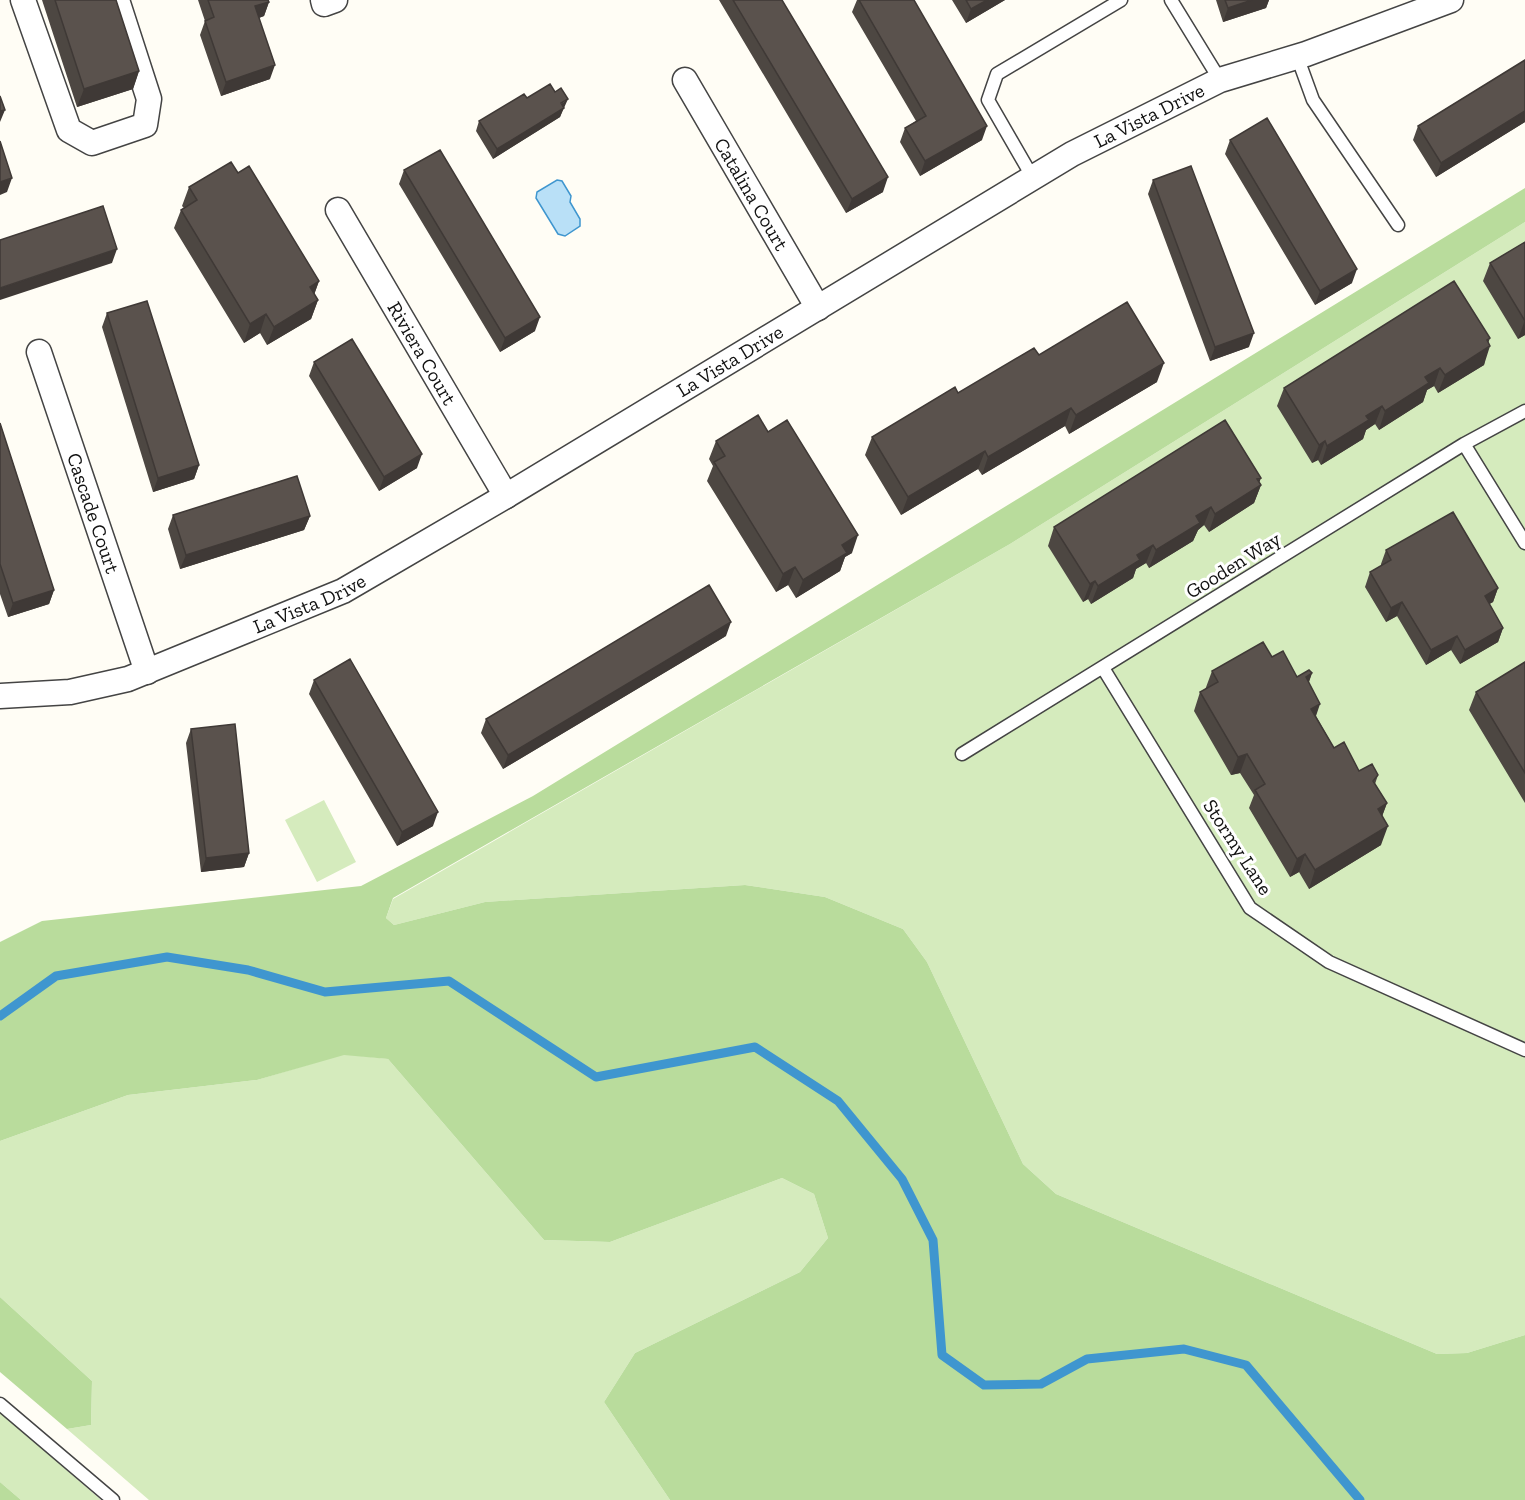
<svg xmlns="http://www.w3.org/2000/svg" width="1525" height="1500" viewBox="0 0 1525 1500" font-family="'Zilla Slab',serif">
	<rect width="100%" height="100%" fill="#fffdf5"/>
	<path fill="#d5ebbd" d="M1525 222V1335L1467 1353 1437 1354 1056 1194 1023 1164 927 962 903 929 825 897 745 885 485 902 394 925 386 918 393 899 1010 544Z
		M324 800 356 862 317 882 285 820Z
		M344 1054 388 1059 544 1240 610 1242 782 1178 814 1194 828 1238 800 1272 635 1353 604 1402 670 1500H149L67 1429 91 1425 92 1381 0 1297V1141L128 1095 257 1080Z
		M0 1412 101 1500H21L0 1482Z"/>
	<path fill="#b9dc9c" d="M1525 188V222L1010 544 393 898 386 918 394 925 485 902 745 885 825 897 903 929 927 962 1023 1164 1056 1194 1437 1354 1467 1353 1525 1335V1500H670L604 1402 635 1353 800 1272 828 1238 814 1194 782 1178 610 1242 544 1240 388 1059 344 1055 257 1080 128 1095 0 1141V942L42 921 361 886 533 796Z
		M0 1297 92 1381 91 1425 67 1429 0 1372Z
		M0 1482 21 1500H0Z"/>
	<path fill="#b9e0f7" stroke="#3f96cf" stroke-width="1.5" d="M557 180 562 181 571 196 570 202 580 219V226L565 236 558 234 536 198 537 192Z"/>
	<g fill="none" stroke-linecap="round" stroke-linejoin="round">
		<path stroke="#3f96cf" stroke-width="9" d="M0 1016 56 976 167 957 248 970 325 992 449 981 596 1077 755 1047 838 1101 902 1179 933 1240 942 1355 984 1385 1041 1384 1087 1359 1184 1349 1246 1365 1360 1500"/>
		<defs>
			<path id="lane" d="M1171 0 1220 80
				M1297 56 1313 100 1398 225
				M1033 178 988 100 997 74 1121 0
				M1464 444 1525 543
				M1103 668 1250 908 1329 962 1525 1050
				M962 754 1464 444 1525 411
				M0 1404 113 1500"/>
			<g id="street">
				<path d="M23 0 69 130 92 143 145 125 149 99 117 0"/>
				<path d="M323 0 324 4 335 0"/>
				<path id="s1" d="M685 80 818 308"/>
				<path id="s2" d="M338 210 506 496"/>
				<path id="s3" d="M39 352 147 672"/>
				<path id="s4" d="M0 696 70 692 128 679 343 591 506 496 1072 154 1220 80 1306 54 1451 0"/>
			</g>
		</defs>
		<use href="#lane" stroke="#444" stroke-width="15"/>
		<use href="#street" stroke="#444" stroke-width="27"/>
		<use href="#lane" stroke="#fff" stroke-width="12"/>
		<use href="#street" stroke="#fff" stroke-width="24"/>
	</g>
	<path fill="#4d4742" d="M42 0H116L139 71 133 89 77 107Z
		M198 0H268L269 2 264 16 259 18 270 79 221 96 200 35 205 21Z
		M719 0H782L883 192 846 213Z
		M857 0H914L982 140 920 176 900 142 905 128 916 121 852 12Z
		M952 0H1005L966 23Z
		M1216 0H1269L1266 8 1223 22Z
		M1525 60V122L1436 177 1413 140 1418 126Z
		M563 109 560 117 493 159 476 131 479 121 564 109Z
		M1230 140 1352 283 1315 305 1225 154Z
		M404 170 535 331 500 352 399 184Z
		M238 173 319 281 314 295 318 300 311 319 267 345 260 333 244 343 174 228 181 210 184 208 182 206 189 187Z
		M1153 180 1249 347 1210 361 1148 194Z
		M1525 242V335L1518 339 1483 281 1490 263Z
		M107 313 199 465 194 479 153 492 102 327Z
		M1488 343 1484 365 1438 393 1434 386 1427 390 1423 402 1379 430 1375 424 1366 430 1363 439 1321 465 1318 460 1312 463 1277 406 1284 388Z
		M1039 355 1157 382 1069 434 1065 426 982 475 978 469 901 515 865 455 872 437Z
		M314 362 417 468 379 491 309 376Z
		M0 423 54 590 49 604 8 617 0 594Z
		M768 432 852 553 845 557 840 571 796 598 788 585 776 592 707 481 713 466 709 459 716 441Z
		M1261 478 1259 482 1261 485 1254 503 1209 532 1204 525 1198 530 1193 541 1149 568 1146 563 1136 569 1133 578 1091 604 1088 599 1083 602 1048 546 1054 527Z
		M173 515 310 516 304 530 180 569 168 529Z
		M1386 550 1498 588 1493 602 1489 604 1503 628 1498 642 1460 664 1451 650 1426 665 1397 616 1386 622 1365 587 1370 572 1381 566V564Z
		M726 636 503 769 481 733 486 719Z
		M1272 657 1297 677 1312 673 1309 682 1316 716 1334 748 1359 771 1378 775 1375 784 1387 803 1382 816 1381 845 1309 889 1299 872 1290 877 1249 808 1254 795 1240 773 1231 775 1194 711 1200 692 1205 690 1212 671Z
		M1525 662V803L1469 710 1476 692Z
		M314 680 433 826 397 846 309 694Z
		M191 729 249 853 244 867 201 872 186 743Z"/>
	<path fill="#3f3936" d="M987 0H1005L966 23 971 9Z
		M1252 0H1269L1266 8 1223 22 1228 8Z
		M269 2 264 16 250 21 255 6Z
		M275 65 270 79 221 96 226 82Z
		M139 71 133 89 77 107 84 89Z
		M568 99 560 117 493 159 497 149Z
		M5 110 0 122V111Z
		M1525 111V122L1436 177 1441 163Z
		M987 126 982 140 920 176 925 161Z
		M888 177 883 192 846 213 852 199Z
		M12 178 7 192 0 195V182Z
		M117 249 112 263 0 300V288Z
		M1357 269 1352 283 1315 305 1320 291Z
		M319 281 312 300 310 287Z
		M318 300 311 319 267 345 274 327Z
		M266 314 260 333 244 343 250 324Z
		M540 317 535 331 500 352 505 338Z
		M1525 320V335L1518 339Z
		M1254 333 1249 347 1210 361 1215 347Z
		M1490 338 1486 349 1490 346 1484 365 1438 393 1445 375Z
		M1164 363 1157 382 1069 434 1076 415Z
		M1440 368 1434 386 1427 390 1423 402 1379 430 1385 411 1425 377Z
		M1382 406 1375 424 1366 430 1363 439 1321 465 1327 446 1366 416Z
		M1071 408 1065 426 982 475 988 457Z
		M1325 441 1318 460 1312 463 1319 445Z
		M985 451 978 469 901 515 908 497Z
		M422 454 417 468 379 491 384 477Z
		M199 465 194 479 153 492 158 478Z
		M1261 478 1257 488 1261 485 1254 503 1209 532 1215 514Z
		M1211 507 1204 525 1198 530 1193 541 1149 568 1156 550 1196 516Z
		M310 516 304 530 180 569 186 555Z
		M858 535 852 553 845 557 840 571 796 598 803 580 842 545Z
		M1153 545 1146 563 1136 569 1133 578 1091 604 1098 586 1137 555Z
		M795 567 788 585 776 592 783 574Z
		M1095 581 1088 599 1083 602 1090 584Z
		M1498 588 1493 602 1479 610 1485 596Z
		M54 590 49 604 8 617 13 603Z
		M1402 602 1397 616 1386 622 1391 608Z
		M731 622 726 636 503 769 508 755Z
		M1503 628 1498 642 1460 664 1465 650Z
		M1457 636 1451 650 1426 665 1431 650Z
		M1312 673 1305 692 1306 677Z
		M1320 704 1314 722 1311 709Z
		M1247 754 1240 773 1231 775 1238 757Z
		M1387 803 1380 822 1378 809Z
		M438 812 433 826 397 846 402 832Z
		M1388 826 1381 845 1309 889 1315 870Z
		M249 853 244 867 201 872 206 858Z
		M1305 854 1299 872 1290 877 1297 859Z"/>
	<path fill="#5a524d" stroke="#3f3936" stroke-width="1.5" d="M55 0H116L139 71 84 89Z
		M208 0H268L269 2 255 6 275 65 226 82 205 21 214 17Z
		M733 0H782L888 177 852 199Z
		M859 0H914L987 126 925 161 905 128 926 116Z
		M966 0H987L971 9Z
		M1225 0H1252L1228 8Z
		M1525 60V111L1441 163 1418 126Z
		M550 84 555 92 561 88 568 99 561 103 564 108 497 149 479 121 524 94 527 98Z
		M0 96 5 110 0 111Z
		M1267 118 1357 269 1320 291 1230 140Z
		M0 141 12 178 0 182Z
		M440 150 540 317 505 338 404 170Z
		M231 162 238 173 249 166 319 281 310 287 318 300 274 327 266 314 250 324 181 210 197 200 189 187Z
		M1191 166 1254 333 1215 347 1153 180Z
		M103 206 117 249 0 288V240Z
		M1525 242V321L1490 263Z
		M1454 281 1490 338 1487 340 1490 346 1445 375 1440 368 1425 377 1429 383 1385 411 1382 406 1366 416 1369 420 1327 446 1325 441 1319 445 1284 388Z
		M147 301 199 465 158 478 107 313Z
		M1127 302 1164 363 1076 415 1071 408 988 457 985 451 908 497 872 437 955 387 958 393 1034 348 1039 355Z
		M352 339 422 454 384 477 314 362Z
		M758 415 768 432 787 420 858 535 842 545 847 553 803 580 795 567 783 574 714 462 725 456 716 441Z
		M1225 420 1261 478 1257 479 1261 485 1215 514 1211 507 1196 516 1200 523 1156 550 1153 545 1137 555 1140 560 1098 586 1095 581 1090 584 1054 527Z
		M0 423 54 590 13 603 0 564Z
		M297 476 310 516 186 555 173 515Z
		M1453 512 1498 588 1485 596 1503 628 1465 650 1457 636 1431 650 1402 602 1391 608 1370 572 1391 560 1386 550Z
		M709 585 731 622 508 755 486 719Z
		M1263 642 1272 657 1283 651 1297 677 1309 670 1312 673 1306 677 1320 704 1311 709 1334 748 1344 742 1359 771 1372 764 1378 775 1373 781 1387 803 1378 809 1388 826 1315 870 1305 854 1297 859 1255 790 1265 784 1247 754 1238 757 1200 692 1218 682 1212 671Z
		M350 659 438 812 402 832 314 680Z
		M1525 662V773L1476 692Z
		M235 724 249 853 206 858 191 729Z"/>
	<g text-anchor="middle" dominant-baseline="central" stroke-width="6" stroke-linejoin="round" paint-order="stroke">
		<g font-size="20" fill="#111" stroke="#fff">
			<text stroke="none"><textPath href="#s4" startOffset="1298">La Vista Drive</textPath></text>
			<text stroke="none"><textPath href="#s1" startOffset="132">Catalina Court</textPath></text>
			<text stroke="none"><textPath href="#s2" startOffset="166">Riviera Court</textPath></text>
			<text stroke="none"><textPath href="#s4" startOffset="812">La Vista Drive</textPath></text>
			<text stroke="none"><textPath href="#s3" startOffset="170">Cascade Court</textPath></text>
			<text transform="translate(1233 565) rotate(-32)">Gooden Way</text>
			<text stroke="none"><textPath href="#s4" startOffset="326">La Vista Drive</textPath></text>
			<text transform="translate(1238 847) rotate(57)">Stormy Lane</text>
		</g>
	</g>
</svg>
